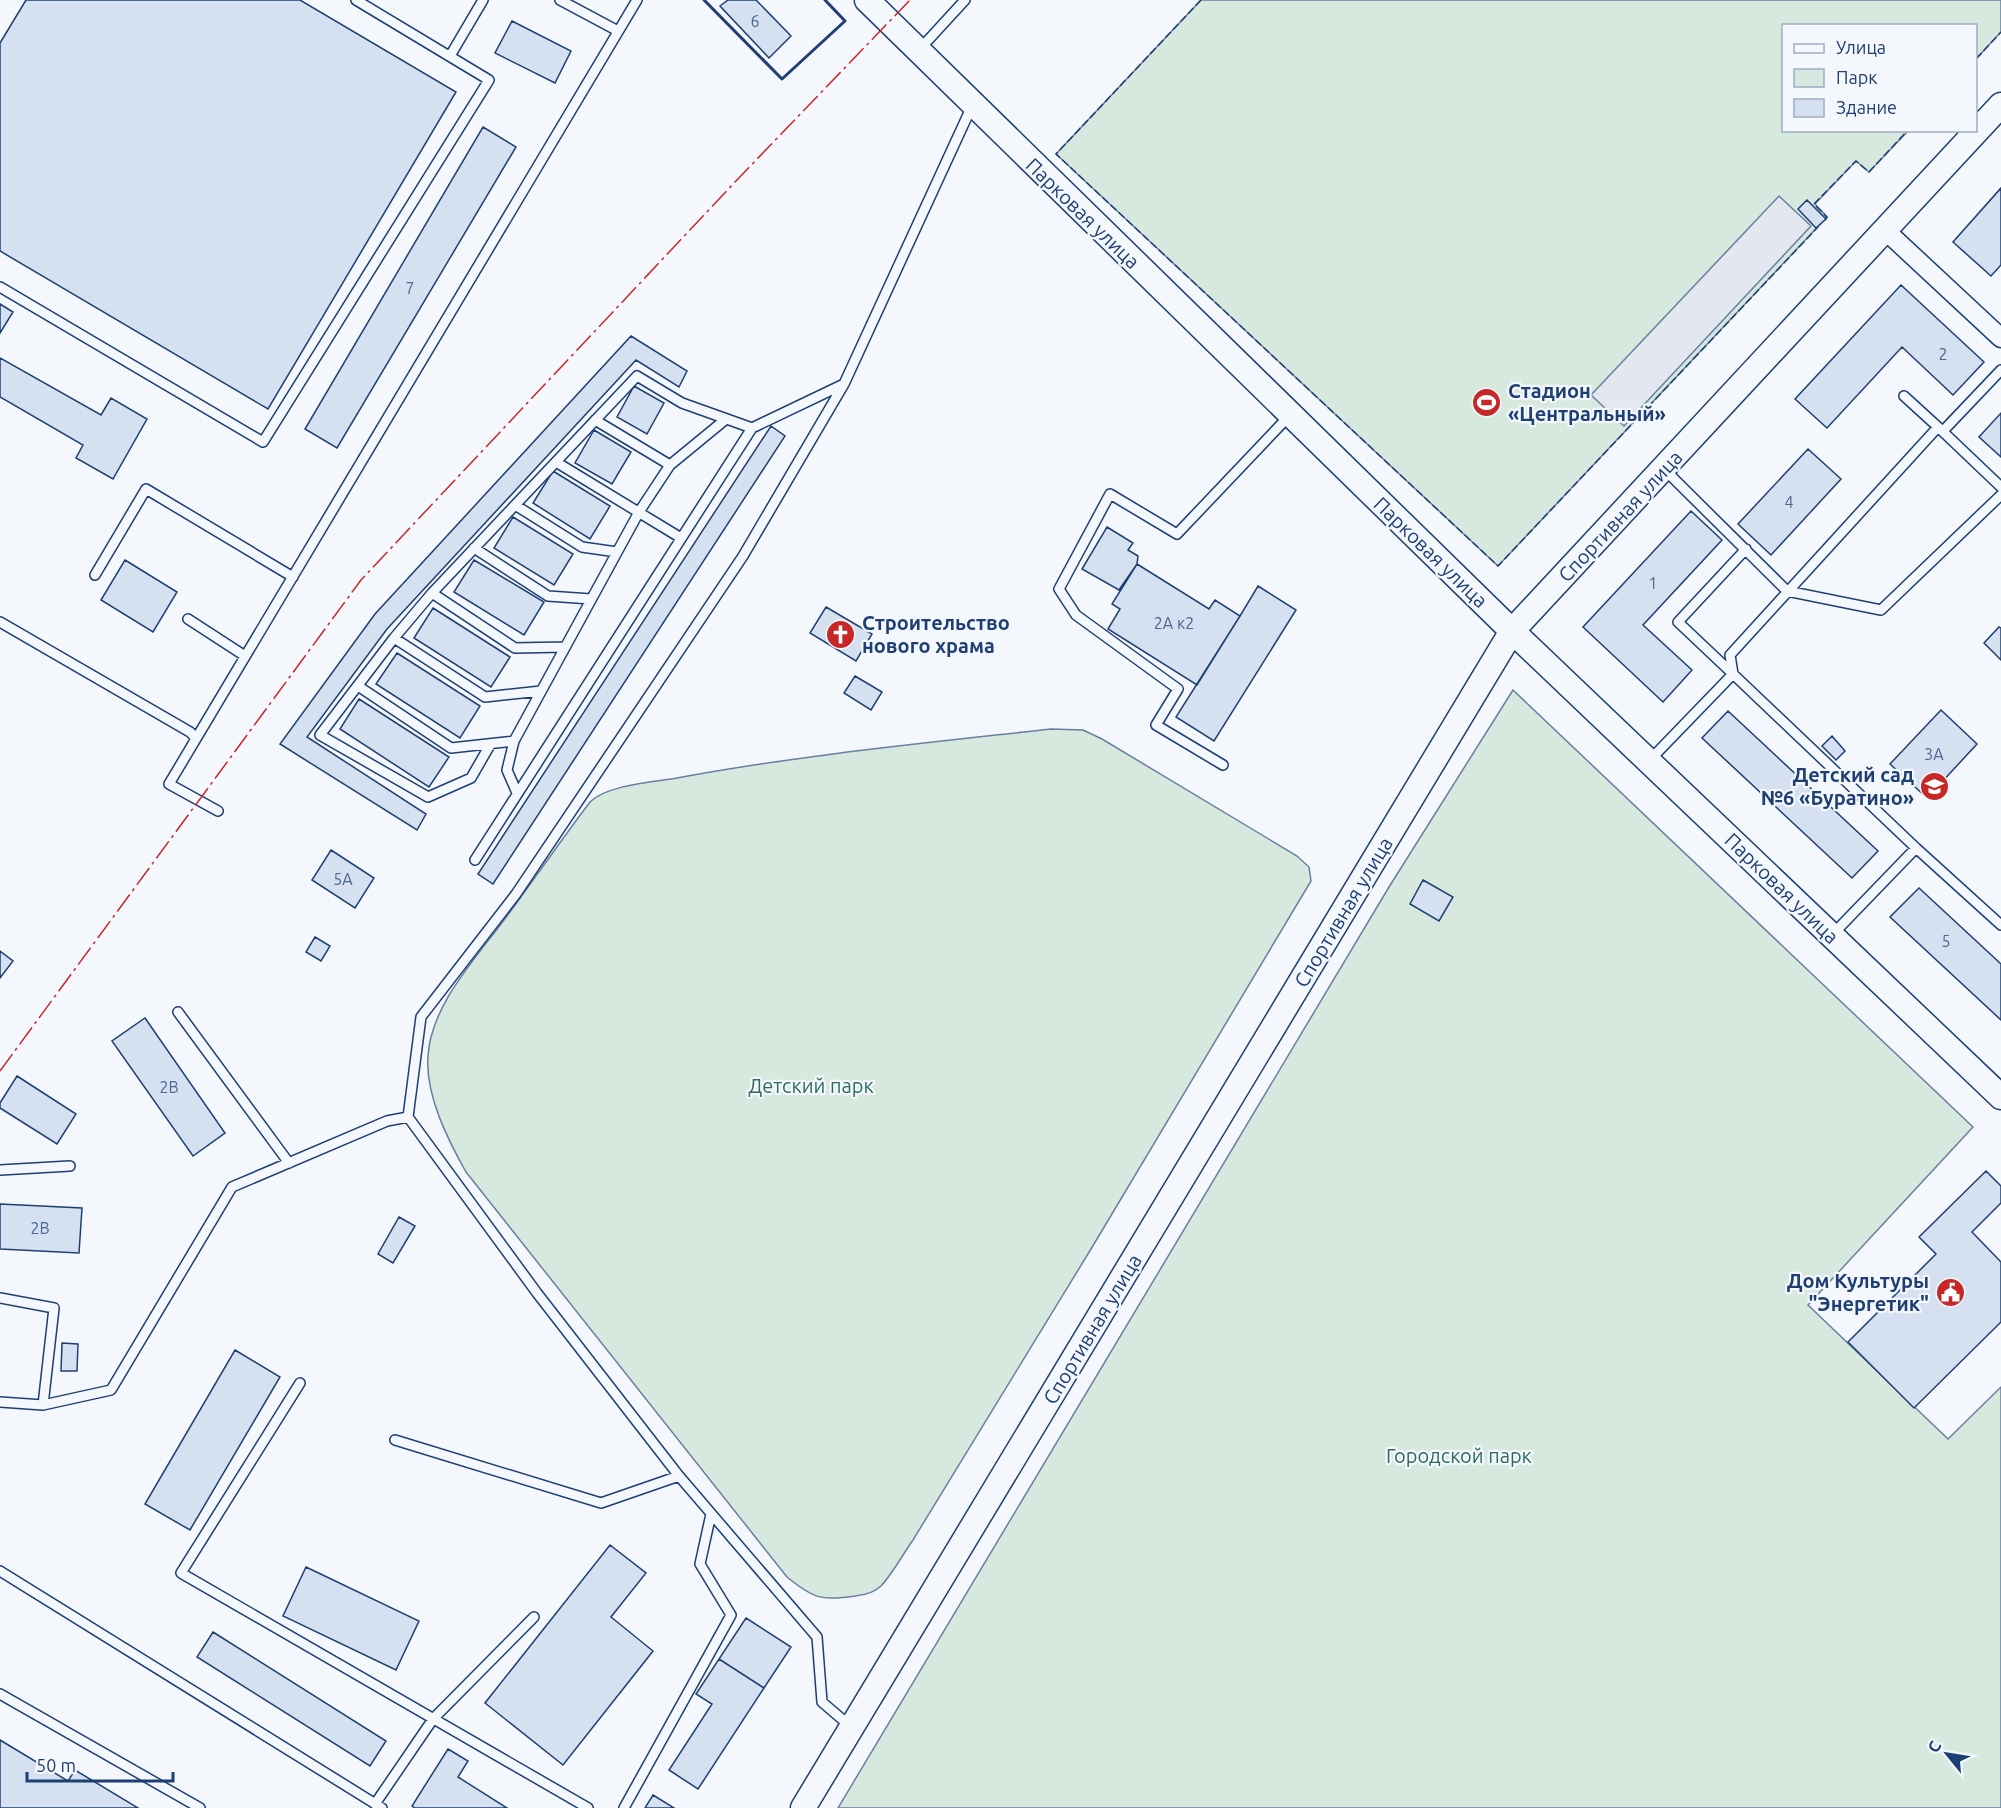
<svg xmlns="http://www.w3.org/2000/svg" width="2001" height="1808" viewBox="0 0 2001 1808" font-family="Ubuntu,sans-serif">
	<rect width="100%" height="100%" fill="#f4f7fb"/>
	<path fill="#d7e8df" stroke="#687fa3" stroke-width="1.5" d="M1201 0H2001V32L1976 59V26H1784V130L1908 131 1869 172 1856 161 1815 204 1827 217 1498 566 1056 154Z
		M1513 690 1973 1127 1808 1305 1948 1439 2001 1387V1808H838L1389 887Z
		M1051 729 1083 730 1102 739 1297 856 1309 867 1311 881 1091 1249 913 1540C903 1554 893 1573 881 1586 874 1593 865 1595 855 1596 822 1601 814 1599 787 1577L466 1172C448 1140 425 1095 428 1056 431 1004 478 956 507 916 535 878 562 839 590 802 607 785 653 782 677 778 801 755 926 743 1051 729Z"/>
	<path fill="#e3e8f0" stroke="#687fa3" stroke-width="1.5" d="M1779 196 1811 226 1624 426 1591 395Z"/>
	<path fill="#d5e0f0" stroke="#1d3f73" stroke-width="1.5" d="M26 0H300L456 92 268 409 0 251V43Z
		M728 0H756L791 36 769 58 720 6Z
		M512 21 571 51 555 83 495 53Z
		M483 127 516 147 337 448 305 429Z
		M2001 188V265L1991 276 1953 242Z
		M1807 200 1826 219 1816 228 1798 209Z
		M1901 285 1984 362 1953 395 1902 347 1827 428 1795 399Z
		M0 304 13 312 0 333Z
		M631 336 687 371 679 387 636 360 387 629 307 737 426 814 417 830 280 744 375 614Z
		M0 358 101 415 111 398 147 419 113 479 76 458 83 445 0 397Z
		M634 386 664 403 647 434 617 417Z
		M2001 413V457L1979 437Z
		M771 426 785 436 493 884 478 874Z
		M594 430 631 452 612 484 575 463Z
		M1808 449 1841 479 1771 555 1738 524Z
		M553 471 610 506 590 539 533 503Z
		M1691 511 1722 540 1643 625 1692 670 1663 702 1583 627Z
		M513 517 573 554 554 585 494 548Z
		M1107 527 1133 543 1128 550 1138 556 1137 564 1119 590 1082 569Z
		M125 560 177 592 153 632 101 600Z
		M474 560 544 602 524 635 454 592Z
		M1137 564 1209 609 1215 600 1240 616 1197 685 1108 629 1120 609 1112 604Z
		M1258 586 1296 610 1214 741 1176 717 1240 616Z
		M826 607 872 634 856 661 810 633Z
		M433 608 510 657 491 687 414 638Z
		M1999 627 2001 628V660L1984 643Z
		M397 653 480 706 460 738 376 684Z
		M855 676 882 692 871 710 844 693Z
		M359 699 449 757 429 787 340 729Z
		M1941 710 1977 744 1927 798 1890 764Z
		M1728 711 1878 851 1852 878 1702 738Z
		M1832 736 1845 751 1836 760 1822 746Z
		M331 850 374 878 355 908 312 880Z
		M1423 880 1453 897 1439 921 1410 904Z
		M1919 888 2001 964V1020L1890 917Z
		M315 937 330 946 321 961 306 952Z
		M0 951 13 961 0 978Z
		M145 1018 225 1133 193 1156 112 1041Z
		M17 1076 76 1114 57 1144 0 1108V1103Z
		M1986 1171 2001 1186V1203L1972 1232 2001 1262V1322L1914 1408 1848 1342 1936 1254 1919 1237Z
		M0 1204 82 1208 79 1253 0 1249Z
		M399 1217 415 1226 393 1263 378 1254Z
		M62 1343 78 1344 77 1371H61Z
		M235 1350 280 1377 190 1530 145 1504Z
		M610 1545 646 1573 611 1617 653 1651 563 1765 485 1703Z
		M306 1567 419 1621 396 1670 283 1616Z
		M746 1618 791 1647 764 1688 719 1659Z
		M213 1632 386 1741 370 1766 197 1657Z
		M719 1659 764 1688 698 1789 669 1770 712 1704 696 1694Z
		M0 1740 68 1781 75 1770 138 1808H0Z
		M448 1749 468 1761 458 1777 507 1808H415L412 1806Z
		M653 1795 674 1808H645Z"/>
	<g fill="none" stroke-linecap="round" stroke-linejoin="round">
		<defs>
			<path id="lane" d="M560 0 618 31
				M920 49 965 0
				M450 56 483 0
				M0 287 263 442 489 80 356 0
				M1904 396 1938 427
				M595 420 670 465
				M1943 431 2001 370
				M556 462 681 538
				M1664 469 1787 591 1881 610 2001 495
				M515 505 582 547 617 552
				M474 548 548 596 591 599
				M1746 549 1678 622 1733 674 1730 655 1938 427 2001 487
				M95 575 146 489 293 577
				M432 593 515 648 565 647
				M188 619 245 656
				M0 622 190 732 196 738
				M394 638 485 697 541 691
				M358 686 451 748 514 741
				M490 745 471 778 428 797 320 735 394 638 432 593 637 376 682 403 752 428
				M1649 761 1733 674 1916 848 2001 925
				M1223 765 1156 725 1178 689 1076 615 1059 589 1110 494 1177 534 1290 415
				M517 793 507 770 514 741 639 512 670 465 726 419
				M218 811 169 784 637 0
				M475 860 752 428 844 384
				M1832 935 1916 848
				M178 1012 289 1163
				M0 1170 70 1166
				M0 1298 54 1308 43 1405
				M300 1383 181 1573 588 1808
				M0 1402 43 1405 111 1390 232 1187 387 1121 408 1117
				M395 1440 601 1503 679 1476
				M0 1571 382 1808
				M0 1694 200 1808
				M850 1726 822 1702 817 1637 679 1476 537 1293 408 1117 421 1017 516 894 743 556 844 384 972 106
				M375 1804 433 1719 534 1617
				M624 1808 731 1615 700 1564 711 1514"/>
			<path id="street" d="M1886 231 2001 338"/>
			<path id="secondary" d="M867 0 1512 631 2001 1097
				M803 1808 1512 631 2001 105"/>
		</defs>
		<use href="#lane" stroke="#1d3f73" stroke-width="12"/>
		<use href="#street" stroke="#1d3f73" stroke-width="21"/>
		<use href="#secondary" stroke="#1d3f73" stroke-width="27"/>
		<use href="#lane" stroke="#f4f7fb" stroke-width="9"/>
		<use href="#street" stroke="#f4f7fb" stroke-width="18"/>
		<use href="#secondary" stroke="#f4f7fb" stroke-width="24"/>
		<path stroke="#1d3f73" stroke-width="1.5" stroke-dasharray="8 3" stroke-linecap="butt" d="M1201 0 1056 154 1498 566 1818 227
			M1976 59 2001 32
			M1825 220 1827 217 1814 204 1856 161 1869 172 1908 130"/>
		<path stroke="#1d3f73" stroke-width="3" d="M704 0 782 79 845 21 825 0"/>
		<path stroke="#c62828" stroke-width="1.5" stroke-dasharray="21 4.5 3 4.5" stroke-linecap="butt" d="M0 1071 361 580 735 182 910 0"/>
	</g>
	<defs>
		<symbol id="stadium-disc" viewBox="-11 -11 22 22"><circle r="9.5" fill="#c62828" stroke="#f4f7fb"/><path d="M0-5a6.5 5 0 1 0 0 10a6.5 5 0 1 0 0-10ZM-3.5-1.8h7v3.6h-7Z" fill="#fff"/></symbol>
		<symbol id="church-disc" viewBox="-11 -11 22 22"><circle r="9.5" fill="#c62828" stroke="#f4f7fb"/><path d="M-1.2-6h2.4v3.5h3.3v2.4h-3.3V6h-2.4V-.1h-3.3v-2.4h3.3Z" fill="#fff"/></symbol>
		<symbol id="school-disc" viewBox="-11 -11 22 22"><circle r="9.5" fill="#c62828" stroke="#f4f7fb"/><path d="M0-5L7-2L0 1L-7-2ZM-4 1L0 2.5L4 1V4Q0 6-4 4Z" fill="#fff"/></symbol>
		<symbol id="civic-disc" viewBox="-11 -11 22 22"><circle r="9.5" fill="#c62828" stroke="#f4f7fb"/><path d="M-.6-6.5H3V-4.5H.6V-3L4-1V1h2V6H-6V1h2V-1L-.6-3ZM-1.2 2.5V6h2.4V2.5Z" fill="#fff"/></symbol>
	</defs>
	<g fill-rule="evenodd">
		<use href="#stadium-disc" x="1470" y="386" width="33" height="33"/>
		<use href="#church-disc" x="824" y="618" width="33" height="33"/>
		<use href="#school-disc" x="1918" y="770" width="33" height="33"/>
		<use href="#civic-disc" x="1934" y="1276" width="33" height="33"/>
	</g>
	<g text-anchor="middle" dominant-baseline="central" stroke-width="4.5" stroke-linejoin="round" paint-order="stroke">
		<g font-size="16" fill="#4b6792">
			<text x="755" y="21">6</text>
			<text x="410" y="288">7</text>
			<text x="1943" y="354">2</text>
			<text x="1789" y="502">4</text>
			<text x="1653" y="583">1</text>
			<text x="1174" y="623">2А к2</text>
			<text x="1934" y="754">3А</text>
			<text x="343" y="879">5А</text>
			<text x="1946" y="941">5</text>
			<text x="169" y="1087">2В</text>
			<text x="40" y="1228">2В</text>
		</g>
		<g font-size="20" fill="#1d3f73" stroke="#f4f7fb">
			<text transform="translate(1083 213) rotate(44)">Парковая улица</text>
			<text transform="translate(1620 516) rotate(-47)">Спортивная улица</text>
			<text transform="translate(1431 552) rotate(44)">Парковая улица</text>
			<text transform="translate(1782 888) rotate(44)">Парковая улица</text>
			<text transform="translate(1343 912) rotate(-59)">Спортивная улица</text>
			<text transform="translate(1092 1329) rotate(-59)">Спортивная улица</text>
		</g>
		<g font-size="20" font-weight="bold" fill="#1d3f73" stroke="#f4f7fb" text-anchor="start">
			<text x="1508" y="390">Стадион<tspan x="1508" dy="23">«Центральный»</tspan></text>
			<text x="862" y="622">Строительство<tspan x="862" dy="23">нового храма</tspan></text>
			<text x="1914" y="774" text-anchor="end">Детский сад<tspan x="1914" dy="23">№6 «Буратино»</tspan></text>
			<text x="1929" y="1280" text-anchor="end">Дом Культуры<tspan x="1929" dy="23">"Энергетик"</tspan></text>
		</g>
		<g font-size="20" fill="#2c6c60" stroke="#f4f7fb">
			<text x="811" y="1085">Детский парк</text>
			<text x="1459" y="1455">Городской парк</text>
		</g>
	</g>
	<rect x="1782" y="24" width="195" height="108" fill="#f4f7fb" stroke="#9eadc5" stroke-width="1.5"/>
	<rect x="1794" y="44" width="30" height="9" fill="#f4f7fb" stroke="#9eadc5" stroke-width="1.5"/>
	<text x="1836" y="54" font-size="18" fill="#1d3f73">Улица</text>
	<rect x="1794" y="69" width="30" height="18" fill="#d7e8df" stroke="#9eadc5" stroke-width="1.5"/>
	<text x="1836" y="84" font-size="18" fill="#1d3f73">Парк</text>
	<rect x="1794" y="99" width="30" height="18" fill="#d5e0f0" stroke="#9eadc5" stroke-width="1.5"/>
	<text x="1836" y="114" font-size="18" fill="#1d3f73">Здание</text>
	<g transform="translate(1947 1754) rotate(300)" stroke="#f4f7fb" stroke-width="4.5" paint-order="stroke">
	<path d="M0-4.5L10 22L0 15L-10 22Z" fill="#1d3f73"/>
	<text y="-9" font-size="16" font-weight="bold" text-anchor="middle" fill="#1d3f73">С</text>
	</g>
	<path d="M27 1772v9h146v-9" fill="none" stroke="#1d3f73" stroke-width="3"/>
	<text x="36" y="1772" font-size="18" fill="#1d3f73" stroke="#f4f7fb" stroke-width="4.5" paint-order="stroke">50 m</text>
</svg>
